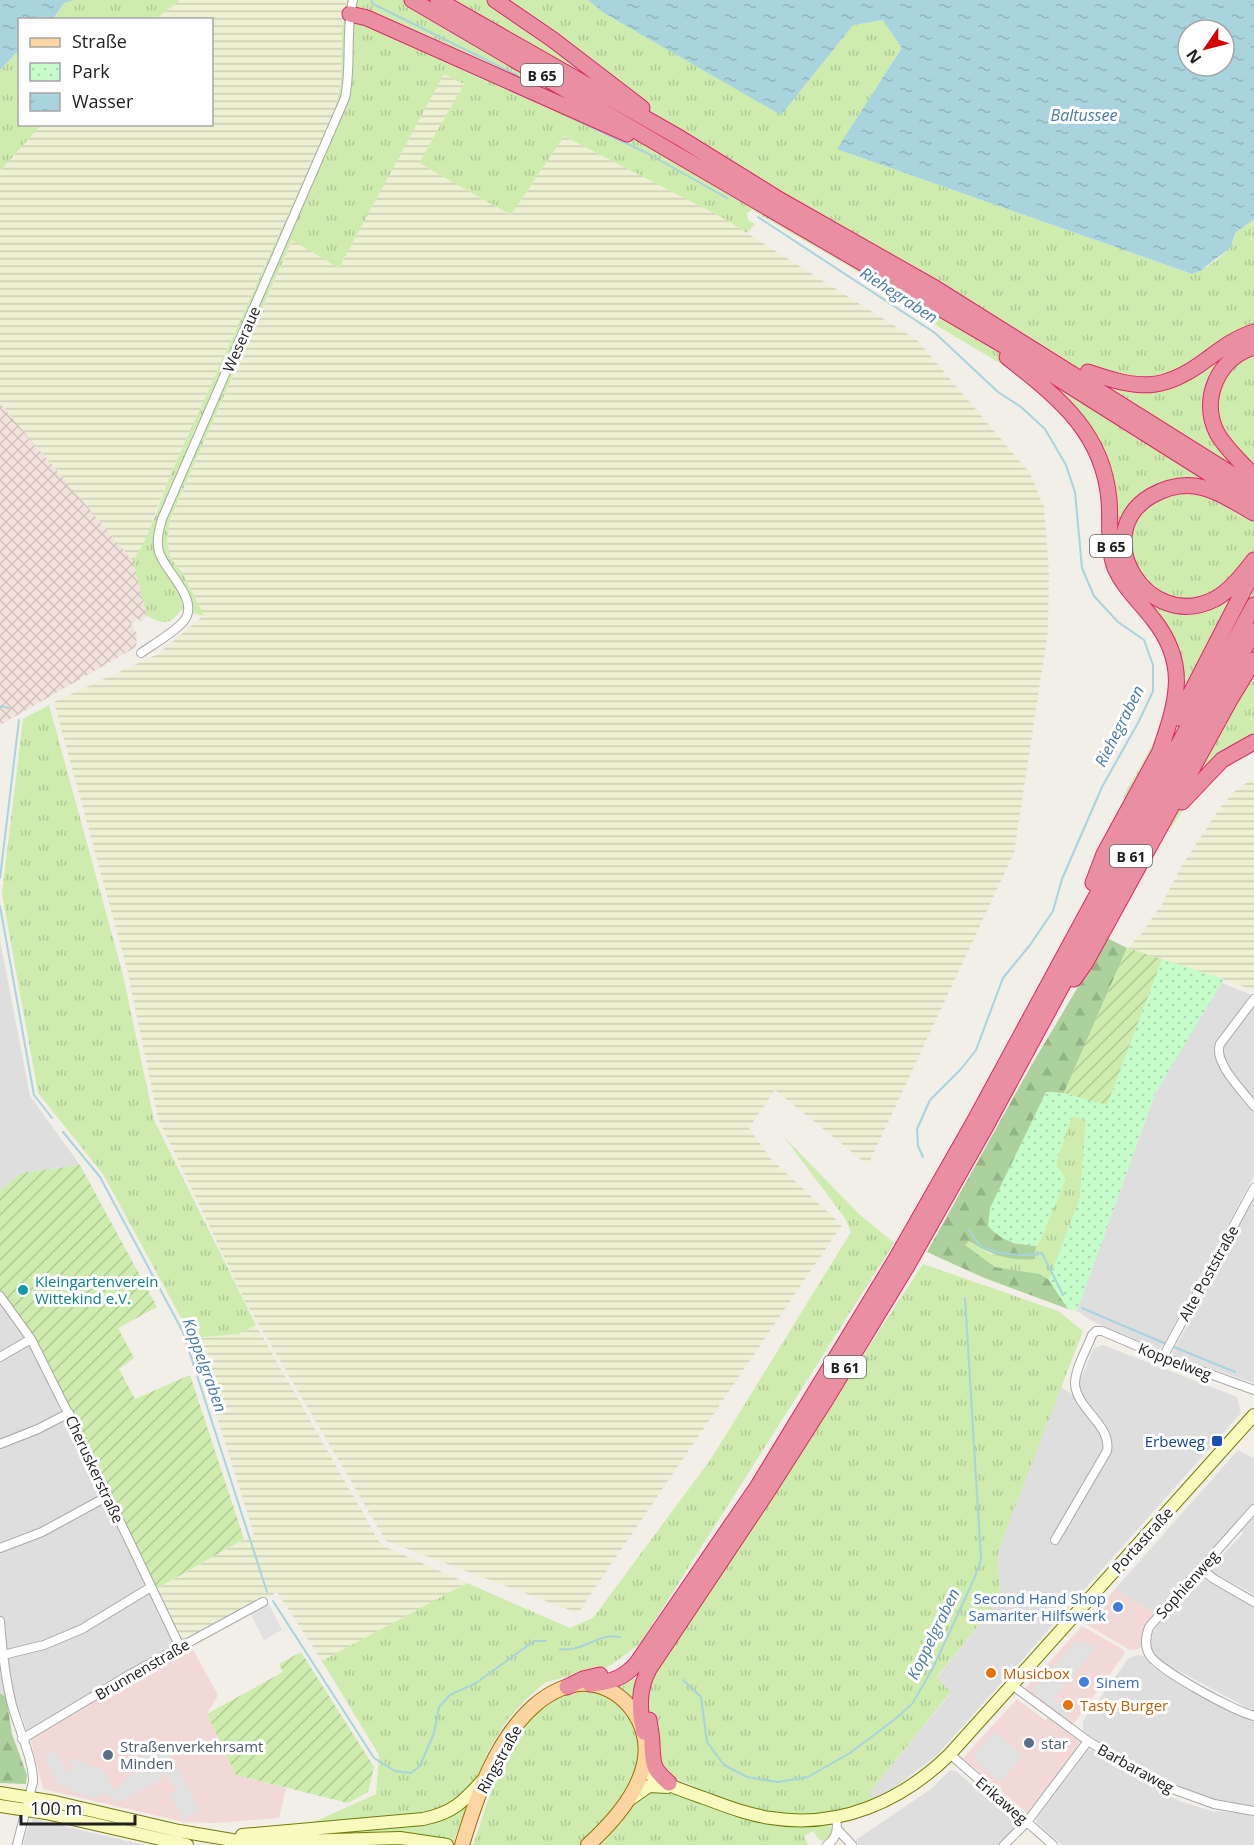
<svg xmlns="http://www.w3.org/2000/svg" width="1254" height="1845" viewBox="0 0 1254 1845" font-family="'Open Sans',sans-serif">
	<defs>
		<pattern id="military-cross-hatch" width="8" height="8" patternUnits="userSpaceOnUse" patternTransform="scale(1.5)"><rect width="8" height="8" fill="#f3e2dc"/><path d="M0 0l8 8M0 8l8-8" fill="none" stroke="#d0c2bc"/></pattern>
		<pattern id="farmland-rules" width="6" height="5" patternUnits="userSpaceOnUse" patternTransform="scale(1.5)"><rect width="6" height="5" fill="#eef0d3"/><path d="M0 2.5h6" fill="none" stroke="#ccceb5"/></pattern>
		<pattern id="grass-tufts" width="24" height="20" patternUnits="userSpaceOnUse" patternTransform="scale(1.5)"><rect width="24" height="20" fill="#cdecae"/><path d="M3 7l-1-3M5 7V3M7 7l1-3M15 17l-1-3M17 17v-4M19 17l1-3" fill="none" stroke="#b0ca95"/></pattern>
		<pattern id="forest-firs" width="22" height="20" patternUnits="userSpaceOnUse" patternTransform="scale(1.5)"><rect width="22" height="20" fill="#acd19c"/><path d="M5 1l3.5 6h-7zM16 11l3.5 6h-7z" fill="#94b386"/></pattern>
		<pattern id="park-dots" width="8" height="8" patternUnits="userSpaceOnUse" patternTransform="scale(1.5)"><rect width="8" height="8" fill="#c6fbca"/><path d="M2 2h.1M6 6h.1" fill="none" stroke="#aad7ad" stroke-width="1.8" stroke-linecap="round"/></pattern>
		<pattern id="garden-furrows" width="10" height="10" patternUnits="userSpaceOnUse" patternTransform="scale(1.5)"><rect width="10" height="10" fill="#cdecae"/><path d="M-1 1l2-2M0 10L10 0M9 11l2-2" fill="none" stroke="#b0ca95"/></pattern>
		<pattern id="water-ripples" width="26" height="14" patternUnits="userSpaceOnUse" patternTransform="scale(1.5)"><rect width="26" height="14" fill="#a8d3df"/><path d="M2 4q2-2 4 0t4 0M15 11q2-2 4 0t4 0" fill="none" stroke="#90b5bf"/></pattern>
	</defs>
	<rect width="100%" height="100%" fill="#f2eee8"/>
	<path fill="#dfdede" d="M0 940 30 1096 80 1165 21 1173 0 1191Z
		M1220 982 1254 996V1176L1162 1347 1157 1349 1094 1322 1077 1311 1155 1094Z
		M1253 1200H1254V1383L1174 1356 1173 1352Z
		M0 1300 20 1326 179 1651 30 1738 14 1696 6 1697 0 1693Z
		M1103 1345 1237 1397 1241 1413 937 1755 875 1802 868 1794 951 1693 936 1679 1000 1599 998 1551 1061 1387 1074 1396 1093 1349Z
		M1238 1450 1254 1459V1503L1156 1614 1115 1589Z
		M1254 1517V1594L1213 1573 1210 1569 1219 1556H1222L1243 1533 1241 1531Z
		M1202 1578 1254 1607V1712L1245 1710 1246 1707 1162 1662 1152 1650 1151 1639 1155 1628 1197 1580Z
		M1138 1655 1144 1656 1153 1667 1240 1717 1254 1722V1806L1214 1800 1173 1786 1136 1767 1083 1731V1721L1129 1658Z
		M1088 1750 1094 1751 1179 1801 1215 1812 1217 1811 1254 1815V1845H1062L1037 1823 1036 1819Z
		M950 1770 956 1771 1016 1823 1015 1829 999 1845H859L856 1842 857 1839 931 1789Z
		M33 1819 145 1845H23L27 1830Z"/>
	<path fill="#f2d8d7" d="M1115 1589 1156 1614 1144 1630 1142 1646 1138 1649 1130 1650 1084 1623Z
		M1082 1626 1122 1649 1125 1653 1075 1722 1070 1724 1023 1691Z
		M190 1644 218 1695 207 1714 236 1775 286 1788 279 1818 215 1823 184 1822 43 1789 30 1738Z
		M1017 1699 1045 1720 1048 1716 1081 1741 1045 1792 1027 1813 963 1758Z"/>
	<path fill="url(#military-cross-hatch)" d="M0 403 133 561 147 616 141 621 137 618 131 624 137 634 136 647 0 725Z"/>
	<path fill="url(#farmland-rules)" d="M180 0H347L342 32 341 84 334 113 173 469 157 507 146 542 133 561 0 403V171L41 125 212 124V20L156 19Z
		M444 74 464 84 419 163 511 215 564 136 723 218 917 340 1030 473 1044 507 1049 573 1048 631 1014 853 868 1165 775 1090 749 1128 770 1158 842 1225 578 1613 386 1541 245 1301 158 1118 127 969 54 702 158 654 203 616 182 572 176 566 170 555 167 542 170 519 293 239 339 268Z
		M1254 778V990L1127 948 1141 934 1162 904 1181 867 1219 809 1237 789Z
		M256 1325 381 1545 467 1583 322 1661 277 1592 182 1644 156 1589 254 1534 192 1338 239 1334Z"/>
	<path fill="url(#grass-tufts)" d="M74 0H180L156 19 53 20 64 3Z
		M347 0H588L604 13 781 114 853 25 883 20 903 47 838 149 1191 274C1209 268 1233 251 1236 232L1254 219V747L1229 760 1194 794 1171 828 1123 797C1147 753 1194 688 1159 639 1153 632 1148 624 1143 617 1131 603 1117 591 1109 574 1102 556 1105 534 1103 516 1102 493 1098 471 1087 450 1057 387 993 361 936 325 925 318 914 309 903 301 855 268 802 240 752 210L747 213 748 220 755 224 747 233 723 218 564 136 511 215 419 163 464 84 444 74 339 268 292 240 170 519 167 542 170 555 176 566 182 572 204 616 181 610C169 626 163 624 147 616L133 561C152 533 160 500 173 469L334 113 341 84 342 32Z
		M19 50 20 124 41 125 0 171V70Z
		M49 705 122 971 154 1120 256 1325 239 1334 192 1338 103 1174 38 1093 2 894 23 719Z
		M1072 1116 1086 1120 1080 1198 1049 1280 1040 1274 995 1267 964 1245 969 1240 990 1254 1035 1259 1036 1246 1041 1239 1052 1210 1056 1163Z
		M784 1137 859 1214 894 1243 640 1644 608 1667 546 1682 525 1700 508 1719 488 1751 452 1845H263L376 1794 379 1755 322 1661 467 1583 570 1628 593 1618 711 1459 851 1232 845 1218Z
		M923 1264 1058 1311 1083 1331 998 1551 1000 1599 936 1678 951 1692 869 1793 875 1802 842 1812 810 1816 780 1815 732 1803 707 1794 692 1785 670 1777 652 1788 661 1789 746 1817 769 1822 804 1825 825 1823 831 1827 833 1835 831 1839 822 1841 818 1838 813 1831 804 1836 808 1845H473C493 1791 510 1706 574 1689 584 1686 595 1688 606 1686 622 1684 639 1677 655 1673Z"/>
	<path fill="url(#forest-firs)" d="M1107 938 1127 948 1064 1093 1046 1092 1012 1243 1036 1246 1035 1259C1008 1261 992 1255 969 1241L965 1245 995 1267 1040 1274 1049 1280 1068 1309 982 1277 927 1252 1031 1066Z
		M0 1693 6 1697 12 1734 27 1775 26 1784 0 1783Z"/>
	<path fill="url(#park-dots)" d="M1162 959 1224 979 1155 1094 1077 1311 1068 1309 1049 1280 1080 1198 1086 1120 1072 1116 1056 1163 1066 1179 1041 1239 1036 1246C1014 1243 1004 1243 988 1226L990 1208 1046 1092 1064 1093 1107 1104Z"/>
	<path fill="url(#garden-furrows)" d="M1127 948 1162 959 1107 1105 1064 1093Z
		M80 1165 157 1307 118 1328 134 1358 119 1369 135 1399 190 1375 244 1539 156 1589 35 1342 18 1313 0 1291V1191L21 1173Z
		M301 1652 374 1767 368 1792 348 1803 236 1775 207 1714 283 1672 279 1664Z"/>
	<path fill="#e1e1e1" d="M268 1603 282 1630 264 1640 250 1613Z
		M1077 1640 1081 1644 1082 1642 1097 1647 1053 1699 1069 1712 1065 1718 1032 1691Z
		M995 1731 1023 1756 1000 1782 976 1761 977 1759 973 1756Z
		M164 1744 172 1759 154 1768 152 1764 150 1765 153 1771 174 1760 200 1810 183 1820 170 1794 176 1791 166 1773 160 1776 162 1780 116 1803 113 1798 103 1794 95 1798 75 1792 63 1784 60 1789 46 1760 48 1756 55 1750 67 1773 74 1768 68 1757 105 1771 113 1789H115L123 1785 121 1781 145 1768 139 1756Z"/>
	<path fill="url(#water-ripples)" fill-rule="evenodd" d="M0 0H74L64 3 53 19 20 20 19 50 0 70Z
		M588 0H1254V219L1236 232 1230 248 1200 271 1192 274 837 149 902 48 883 20 853 25 781 115 604 13ZM1188 30H1224V66H1188Z"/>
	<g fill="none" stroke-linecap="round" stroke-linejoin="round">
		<path stroke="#a8d3df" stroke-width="2" d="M371 0 373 4 517 75
			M565 115 647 153 727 198
			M758 217 935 333 998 392 1021 407 1045 429 1066 465 1075 492 1082 568 1094 596 1118 622 1144 640 1153 665V691L1139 721 1102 787 1062 879 1053 911 1030 945 1003 978 976 1050 961 1069 930 1100 917 1129 918 1146 923 1157
			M0 706 9 708
			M0 878 19 720
			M0 906 34 1095 52 1118
			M63 1132 100 1177 183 1332 267 1592
			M969 1230C972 1234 976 1242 980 1245 993 1255 1027 1257 1042 1253L1063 1295
			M1082 1308 1164 1343
			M1174 1347 1235 1372
			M273 1601 374 1758 395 1771 411 1773 420 1766 434 1733 439 1707 450 1695 476 1683 534 1641H546
			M560 1649C583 1653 598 1632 620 1637
			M683 1680 701 1697 707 1742 724 1765 747 1777 778 1782 808 1777 850 1753 894 1720 912 1704 933 1668 974 1579 981 1560 965 1298"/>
		<defs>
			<path id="street" d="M141 653C154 644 173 633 183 622 202 601 165 572 159 552 156 541 159 530 162 519L345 98C352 65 345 32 353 0
				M1254 999 1220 1044C1213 1063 1243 1091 1254 1106
				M0 1296 31 1339 69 1415 180 1647
				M0 1357 31 1339
				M1163 1357 1254 1188
				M0 1444 38 1429 69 1413
				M1254 1509 1149 1627C1146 1636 1144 1645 1149 1654 1156 1669 1236 1712 1254 1716
				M1055 1540 1107 1451C1112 1425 1077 1410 1075 1384 1075 1368 1087 1349 1092 1335L1096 1331H1102L1163 1357 1254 1390
				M0 1548 42 1532 108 1496
				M1201 1569 1214 1579 1254 1602
				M0 1621C2 1649 5 1677 12 1705 18 1726 34 1762 33 1782L17 1845
				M3 1655 44 1645 82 1629 151 1587
				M1012 1685 1088 1741
				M22 1739 129 1675 263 1602
				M950 1754 1053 1845
				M838 1830 852 1845
				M827 1845C837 1838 838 1829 836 1817
				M1004 1845 1027 1822 1088 1741 1156 1783 1214 1804 1254 1811"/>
			<path id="secondary" d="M643 1768C655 1782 687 1792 704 1798 726 1806 748 1815 771 1818 840 1829 902 1801 950 1754L1254 1415
				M0 1793 55 1802 179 1831 232 1840 264 1842 400 1838 447 1845
				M629 1800 649 1786 667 1787
				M0 1806 46 1813 187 1845
				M242 1835 423 1819C453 1813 463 1802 483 1780"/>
			<path id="primary" d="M462 1845C477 1796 495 1740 535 1705 549 1693 569 1682 589 1684 627 1689 652 1727 644 1764 637 1796 611 1824 588 1845"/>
			<path id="highway" d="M412 0 1032 362 1254 502
				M438 0 680 138 780 200 935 288 1254 488
				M495 0 552 39 642 108
				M350 14 367 18 627 134
				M1007 357C1057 397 1103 431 1109 500 1111 522 1107 547 1115 568 1124 588 1139 601 1153 619 1189 664 1177 701 1160 751
				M1088 372C1138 389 1162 393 1206 360 1221 349 1235 338 1254 332
				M1253 475C1241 462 1226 449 1217 433 1200 399 1218 358 1254 347
				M1254 513C1236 503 1216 489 1195 486 1180 484 1165 488 1151 496 1087 534 1147 634 1215 599 1231 590 1243 574 1254 560
				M1178 718 1254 570
				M1182 802 1222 760 1254 742
				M1093 883 1104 854 1164 744
				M1074 979 1086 962 1231 698 1254 660
				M590 1684C611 1682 623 1679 637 1663L758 1486 896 1259 974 1122 1254 605
				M567 1687 583 1679 600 1675
				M649 1720C650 1728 652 1736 652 1745 653 1766 653 1769 669 1783
				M644 1732C639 1709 638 1690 649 1669L767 1492 825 1401 907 1266 985 1128 1254 631"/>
		</defs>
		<use href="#street" stroke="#a8a8a8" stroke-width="10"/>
		<use href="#secondary" stroke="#717d03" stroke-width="14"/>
		<use href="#primary" stroke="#9f6900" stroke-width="16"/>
		<use href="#highway" stroke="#df2666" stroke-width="17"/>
		<use href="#street" stroke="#fff" stroke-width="8"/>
		<use href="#secondary" stroke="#f8fbbd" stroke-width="12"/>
		<use href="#primary" stroke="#fdd5a1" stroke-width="14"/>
		<use href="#highway" stroke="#e98fa1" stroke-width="15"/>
	</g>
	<circle fill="#0f9aa8" stroke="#fff" stroke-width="2" cx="23" cy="1290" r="6"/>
	<rect fill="#1a4fb4" stroke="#fff" stroke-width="2" x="1211" y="1435" width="12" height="12" rx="3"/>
	<g fill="#3f7fe0" stroke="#fff" stroke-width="2">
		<circle cx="1118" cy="1607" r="6"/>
		<circle cx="1084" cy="1682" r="6"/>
	</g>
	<g fill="#e8710a" stroke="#fff" stroke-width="2">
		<circle cx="991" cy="1673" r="6"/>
		<circle cx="1068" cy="1705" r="6"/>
	</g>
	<g fill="#5c6f8a" stroke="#fff" stroke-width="2">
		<circle cx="1029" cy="1743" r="6"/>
		<circle cx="108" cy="1755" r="6"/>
	</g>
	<g text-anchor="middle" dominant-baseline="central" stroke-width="6" stroke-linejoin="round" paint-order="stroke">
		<g fill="#fff" stroke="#646464" stroke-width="1.5">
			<rect x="521" y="64" width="42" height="22" rx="4.5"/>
			<rect x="1090" y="535" width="42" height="22" rx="4.5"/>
			<rect x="1110" y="845" width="42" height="22" rx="4.5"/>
			<rect x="824" y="1356" width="42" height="22" rx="4.5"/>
		</g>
		<g font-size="14" font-weight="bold" fill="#212121">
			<text x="542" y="75">B 65</text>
			<text x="1111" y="546">B 65</text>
			<text x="1131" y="856">B 61</text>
			<text x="845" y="1367">B 61</text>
		</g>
		<g font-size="15" fill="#212121" stroke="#fff">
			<text transform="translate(241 339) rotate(-66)">Weseraue</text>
			<text transform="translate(1208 1273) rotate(-61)">Alte Poststraße</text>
			<text transform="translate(1175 1361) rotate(21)">Koppelweg</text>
			<text transform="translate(95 1469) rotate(65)">Cheruskerstraße</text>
			<text transform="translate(1142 1540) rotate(-48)">Portastraße</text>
			<text transform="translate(1187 1584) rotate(-48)">Sophienweg</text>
			<text transform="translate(142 1669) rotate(-30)">Brunnenstraße</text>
			<text transform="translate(499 1759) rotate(-61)">Ringstraße</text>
			<text transform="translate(1136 1768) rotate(29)">Barbaraweg</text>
			<text transform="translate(1002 1800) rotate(41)">Erikaweg</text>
		</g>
		<g font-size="15" fill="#0d838f" stroke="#fff" text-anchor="start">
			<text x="35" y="1281">Kleingartenverein<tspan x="35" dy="17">Wittekind e.V.</tspan></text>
		</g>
		<g font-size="15" fill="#164399" stroke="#fff" text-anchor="end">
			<text x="1205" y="1441">Erbeweg</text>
		</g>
		<g font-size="15" fill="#366cbe" stroke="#fff" text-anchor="end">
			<text x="1106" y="1598">Second Hand Shop<tspan x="1106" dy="17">Samariter Hilfswerk</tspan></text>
			<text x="1096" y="1682" text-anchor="start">Sinem</text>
		</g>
		<g font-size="15" fill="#c56008" stroke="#fff" text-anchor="start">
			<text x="1003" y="1673">Musicbox</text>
			<text x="1080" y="1705">Tasty Burger</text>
		</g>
		<g font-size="15" fill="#4e5e75" stroke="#fff" text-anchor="start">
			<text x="1041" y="1743">star</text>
			<text x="120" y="1746">Straßenverkehrsamt<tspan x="120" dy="17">Minden</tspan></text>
		</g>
		<g font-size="16" font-style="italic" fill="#487aac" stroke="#fff">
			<text x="1084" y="115">Baltussee</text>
			<text transform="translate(899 295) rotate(33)">Riehegraben</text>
			<text transform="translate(1119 726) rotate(-63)">Riehegraben</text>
			<text transform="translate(205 1365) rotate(70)">Koppelgraben</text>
			<text transform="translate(933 1634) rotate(-64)">Koppelgraben</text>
		</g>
	</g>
	<rect x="18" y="18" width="195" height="108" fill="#ffffff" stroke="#a6a6a6" stroke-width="1.5"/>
	<rect x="30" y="38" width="30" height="9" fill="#fdd5a1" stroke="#a6a6a6" stroke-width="1.5"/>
	<text x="72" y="48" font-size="18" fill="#212121">Straße</text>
	<rect x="30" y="63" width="30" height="18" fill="url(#park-dots)" stroke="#a6a6a6" stroke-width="1.5"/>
	<text x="72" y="78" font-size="18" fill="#212121">Park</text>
	<rect x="30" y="93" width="30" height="18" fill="url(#water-ripples)" stroke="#a6a6a6" stroke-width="1.5"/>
	<text x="72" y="108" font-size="18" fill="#212121">Wasser</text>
	<g transform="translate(1206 48) rotate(235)"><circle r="28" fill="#ffffff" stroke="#a6a6a6" stroke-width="1.5"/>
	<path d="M0-4.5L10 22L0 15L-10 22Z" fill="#d30001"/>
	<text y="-9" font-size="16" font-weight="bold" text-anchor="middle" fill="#212121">N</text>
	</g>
	<path d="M21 1815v9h114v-9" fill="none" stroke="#212121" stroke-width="3"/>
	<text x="30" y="1815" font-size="18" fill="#212121" stroke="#ffffff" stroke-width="4.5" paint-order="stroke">100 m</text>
</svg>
